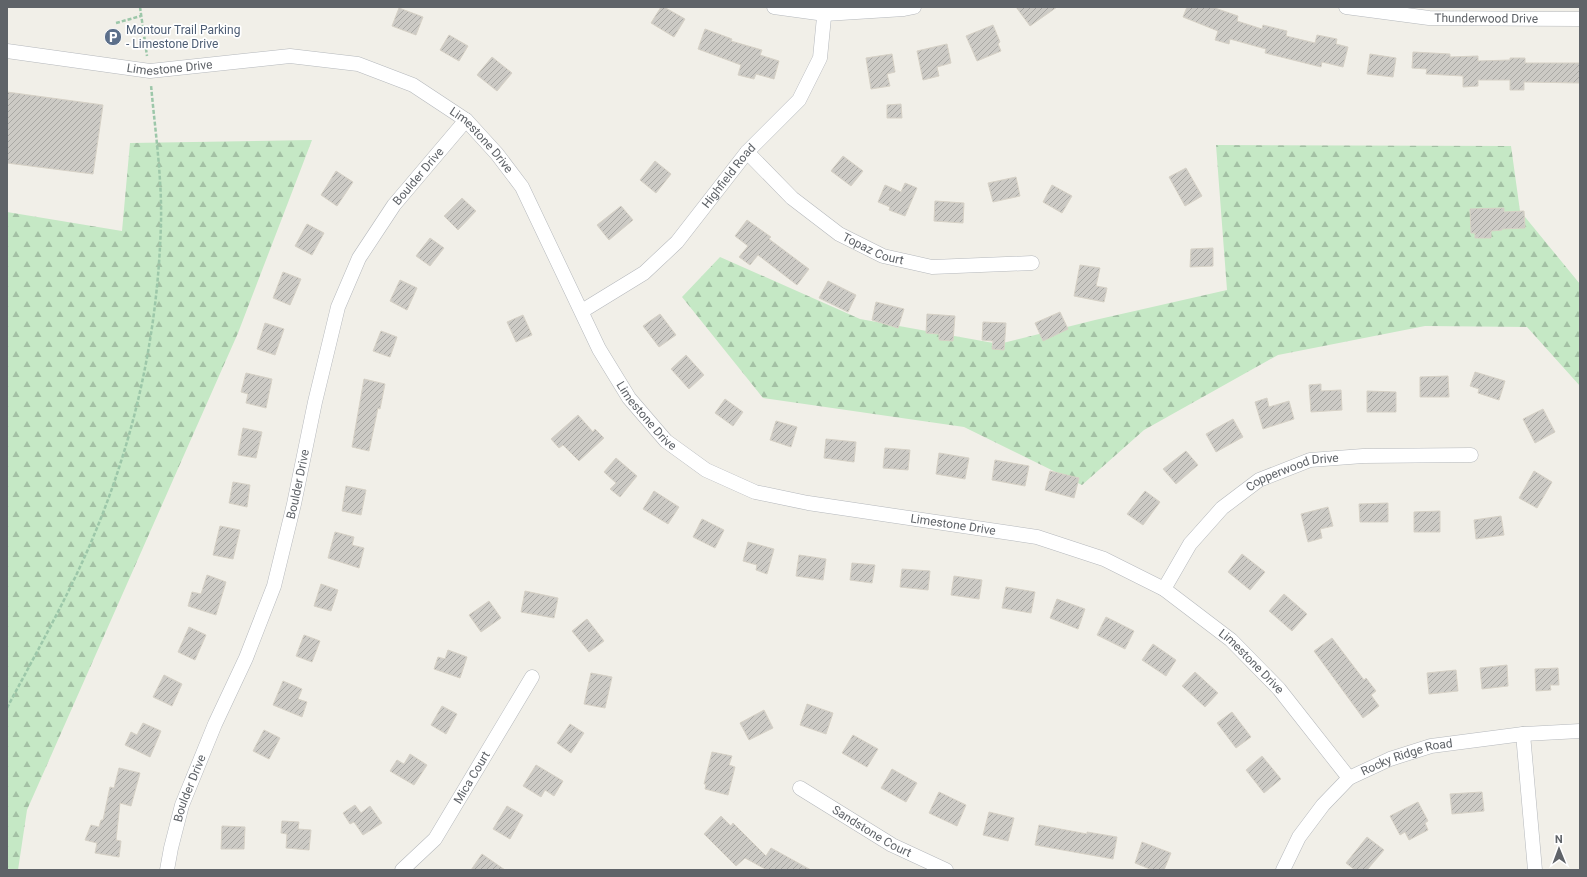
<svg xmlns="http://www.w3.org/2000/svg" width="1587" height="877" viewBox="0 0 1587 877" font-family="Roboto,sans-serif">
	<defs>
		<pattern id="forest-firs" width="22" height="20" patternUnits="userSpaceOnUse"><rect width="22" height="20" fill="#c5e8c5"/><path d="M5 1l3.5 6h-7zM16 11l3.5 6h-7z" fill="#a3c0a4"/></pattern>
		<pattern id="building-hatch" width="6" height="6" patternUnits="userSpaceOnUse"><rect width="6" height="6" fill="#cccac5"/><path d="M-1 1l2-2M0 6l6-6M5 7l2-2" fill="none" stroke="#a9a8a4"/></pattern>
	</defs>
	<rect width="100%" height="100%" fill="#f1efe8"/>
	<path fill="url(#forest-firs)" d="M312 140 238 333 27 810 18 870H7V212L122 231 130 143Z
		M1216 145 1511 146 1520 211 1580 284V386L1527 327 1425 326 1278 355 1144 430 1082 485 964 427 763 398 682 297 720 257 860 319 999 344 1095 320 1227 290Z"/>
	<path fill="url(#building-hatch)" stroke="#d6d1c6" d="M661 7H664L685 19 674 37 651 23Z
		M1016 7H1057L1030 26Z
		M1187 7H1212L1238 16 1237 21 1262 29 1263 25 1287 31 1286 36 1315 43 1317 35 1337 39 1336 44 1348 47 1343 67 1322 62 1321 67 1265 53 1266 49 1230 39 1229 44 1215 40 1218 31 1183 17Z
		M399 8 423 17 416 35 392 26Z
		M993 25 1000 42 998 44 1001 51 977 61 966 36Z
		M705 29 732 39 731 41 762 50 760 55 779 61 774 79 756 74 754 79 738 75 741 65 698 49Z
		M449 35 468 46 459 61 440 50Z
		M947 44 951 63 937 67 939 76 923 80 917 51Z
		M1413 52 1450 54V57L1478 56V61L1510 60V58H1525V63H1580V83L1524 82V90H1510V80H1478V86L1463 87V76L1426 74 1427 69 1412 68Z
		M892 54 895 72 887 74 890 86 871 89 866 58Z
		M1370 54 1396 58 1393 77 1367 74Z
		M492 57 512 73 497 91 477 75Z
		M7 92 103 105 93 174 7 163Z
		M901 104 902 118H887V105Z
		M843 156 863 171 851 186 831 171Z
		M655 161 671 174 656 193 640 180Z
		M1186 168 1202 196 1185 206 1169 177Z
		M336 171 353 182 337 206 321 195Z
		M1016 177 1020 196 993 202 988 183Z
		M905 183 917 188 905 216 889 210 890 207 878 202 885 185 901 192Z
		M1052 185 1072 196 1062 213 1043 202Z
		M462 198 476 211 458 230 444 216Z
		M935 201 964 203 963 223 934 221Z
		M621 206 633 220 609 240 597 225Z
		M1504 208V212L1524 211 1525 228 1502 229V230L1491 231V238H1475V233H1471L1470 209Z
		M747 220 771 237 769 239 809 269 797 285 758 255 750 265 739 257 748 246 735 236Z
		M307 224 324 233 312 255 295 246Z
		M430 238 444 248 430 266 416 256Z
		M1213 248V266L1190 267 1191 249Z
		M1080 265 1100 268 1096 286 1107 288 1104 302 1074 296Z
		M283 272 301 279 290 305 273 298Z
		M400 280 417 288 407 310 390 301Z
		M828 281 856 295 848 312 819 298Z
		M876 302 904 309 898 328 872 320Z
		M1060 312 1068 329 1043 341 1035 323Z
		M660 314 676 335 659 347 643 326Z
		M927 314 955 316 953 341 939 340V334L926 333Z
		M523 315 532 335 516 342 507 322Z
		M983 322 1006 323 1004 350 992 349 993 341 982 340Z
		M265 323 284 329 275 355 257 349Z
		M381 331 397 337 390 357 373 351Z
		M686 355 704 375 689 389 671 369Z
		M1475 372 1505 381 1499 400 1478 393 1479 389 1470 386Z
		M246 373 272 379 266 408 246 403 248 394 241 392Z
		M1448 376 1449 397H1420V377Z
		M364 379 385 384 380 409 378 408 369 451 352 447Z
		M1321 384V391L1341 390 1342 410 1311 412 1309 385Z
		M1367 391 1396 392V412H1367Z
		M1267 398 1269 407 1289 401 1294 419 1263 429 1255 402Z
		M725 399 743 412 733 426 715 413Z
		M1543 409 1555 432 1535 443 1523 419Z
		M578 415 593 432 595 429 604 438 579 461 563 445 559 448 551 439Z
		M1233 419 1243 437 1216 452 1206 434Z
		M776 421 797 427 791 447 770 440Z
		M243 428 262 432 256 458 238 455Z
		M826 439 856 442 854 462 824 458Z
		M885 448 910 450 908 470 883 468Z
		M1186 451 1198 465 1176 484 1163 469Z
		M939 453 969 458 965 479 936 474Z
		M616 458 637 476 620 497 610 489 616 483 604 472Z
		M995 460 1029 466 1025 486 992 480Z
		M1050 471 1079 478 1074 498 1045 490Z
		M1534 471 1552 482 1537 508 1519 498Z
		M233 482 250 485 247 507 229 503Z
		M346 486 366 490 361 515 342 511Z
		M654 491 679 507 668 524 643 509Z
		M1145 491 1160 502 1143 525 1127 514Z
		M1388 503V522H1360L1359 504Z
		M1328 507 1333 526 1320 529 1322 538 1308 542 1301 514Z
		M1440 511V532H1414V512Z
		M1501 516 1504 535 1476 539 1474 520Z
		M702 519 724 530 715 548 693 537Z
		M220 526 240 530 233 559 213 555Z
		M335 532 354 537 352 545 364 548 359 568 328 558Z
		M748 542 774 549 767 574 756 570 757 565 743 561Z
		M1242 554 1265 572 1250 590 1228 572Z
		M799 555 826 559 823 580 796 576Z
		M852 563 875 565 872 583 850 580Z
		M902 569 930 571 928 590 900 587Z
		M207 575 226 582 216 615 188 606 192 592 201 594Z
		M954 576 982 580 979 599 951 595Z
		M321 584 338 590 331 611 314 606Z
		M1006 587 1035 592 1031 613 1002 608Z
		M525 591 558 598 554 618 521 612Z
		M1284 594 1307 614 1292 631 1269 611Z
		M1057 599 1085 609 1078 629 1050 618Z
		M489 601 501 618 481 632 469 615Z
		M1106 617 1134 631 1125 649 1097 635Z
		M587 619 604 641 589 652 572 631Z
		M189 627 206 635 195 660 178 652Z
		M304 635 320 641 312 662 296 656Z
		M1332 638 1364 680 1366 678 1376 691 1371 695 1379 706 1363 718 1314 651Z
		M1153 644 1176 660 1166 676 1142 660Z
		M448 650 467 657 460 678 434 669 438 657 445 659Z
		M1507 665 1508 686 1482 689 1480 668Z
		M1558 668 1559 685H1550L1551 690 1536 691 1535 669Z
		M1456 670 1458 691 1429 694 1427 673Z
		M1195 672 1218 693 1205 707 1182 686Z
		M591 673 612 677 605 708 584 704Z
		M164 675 182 684 172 706 153 697Z
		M283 681 302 689 298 699 307 702 302 717 273 705Z
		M807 704 833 713 826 734 800 725Z
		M442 706 457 714 446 734 431 725Z
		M764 710 773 728 749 740 740 723Z
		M1232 712 1251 737 1236 748 1217 723Z
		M143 723 161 731 150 757 125 745 131 732 137 735Z
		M570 724 584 733 571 753 557 743Z
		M264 730 280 738 269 759 253 751Z
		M853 735 878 749 867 767 842 753Z
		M712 752 732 756 729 765 735 767 728 795 705 789 706 784H704Z
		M410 754 427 765 414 785 390 771 397 760 404 764Z
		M1262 756 1281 779 1264 793 1246 770Z
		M536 765 563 781 554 796 545 790 541 797 523 786Z
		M119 768 140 773 131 806 120 803 116 840 121 841 119 857 95 853 97 843 85 840 91 825 99 827 101 820H103L110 787 114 788Z
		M892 769 917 783 906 802 881 788Z
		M939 792 966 805 957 826 929 813Z
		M1482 792 1484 811 1452 814 1450 794Z
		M1418 802 1428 821 1425 823 1428 830 1409 840 1405 832 1400 835 1390 816Z
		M355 805 361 813 370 806 382 823 363 835 354 822 350 824 343 813Z
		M507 806 523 815 510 839 493 829Z
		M989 812 1014 818 1008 841 983 835Z
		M721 816 731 826 733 823 766 856 771 848 811 870H767L745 858 736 866 704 834Z
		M282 821 299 822 298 829 311 830 309 850 286 848 287 834 281 833Z
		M1039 825 1087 834V832L1117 837 1113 859 1035 845Z
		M222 826 245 827 244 849H221Z
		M1367 837 1384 850 1367 870H1355L1346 863Z
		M1142 842 1171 853 1164 870H1152L1135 863Z
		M482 854 505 870H471Z"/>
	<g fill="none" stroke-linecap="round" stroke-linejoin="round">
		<defs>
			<g id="minor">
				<path d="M774 7 825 14 904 9 914 7"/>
				<path id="s1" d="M1346 7 1429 18 1580 19"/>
				<path id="s2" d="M7 51 150 71 290 56 358 64 413 85 466 120 497 154 522 187 599 349 629 398 666 441 706 470 755 492 808 503 1037 537 1104 559 1164 589 1231 640 1279 689 1349 778"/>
				<path id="s3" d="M747 152 792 198 839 234 883 256 932 267 1032 263"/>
				<path id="s4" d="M582 311 644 273 677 242 747 152 799 100 820 58 825 7"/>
				<path id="s5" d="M1164 589 1190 544 1222 508 1259 480 1310 460 1363 456 1471 455"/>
				<path d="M1523 734 1535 870"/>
				<path id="s6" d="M800 788 892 845 946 870"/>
				<path id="s7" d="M167 870 171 848 182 805 215 724 246 658 274 586 294 504 315 402 338 307 359 258 394 205 466 120"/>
				<path id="s8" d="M402 870 435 839 532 677"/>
				<path id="s9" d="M1283 870 1299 837 1323 805 1349 778 1390 759 1431 746 1523 734 1580 731"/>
			</g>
		</defs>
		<use href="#minor" stroke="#b5b8bc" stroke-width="15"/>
		<path stroke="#9cc7a9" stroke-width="2.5" stroke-dasharray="4 2" stroke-linecap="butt" d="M140 7 147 56
			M116 23 141 16
			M7 708C35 655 65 602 89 547 134 443 158 336 161 222 162 177 155 130 151 85"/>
		<use href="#minor" stroke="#fff" stroke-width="14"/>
	</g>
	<defs>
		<symbol id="parking-disc" viewBox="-11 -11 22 22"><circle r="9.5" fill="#5c6f8a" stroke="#fff"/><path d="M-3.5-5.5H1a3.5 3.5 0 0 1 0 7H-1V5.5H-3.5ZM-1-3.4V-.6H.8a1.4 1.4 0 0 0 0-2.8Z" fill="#fff"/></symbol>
	</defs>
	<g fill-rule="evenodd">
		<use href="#parking-disc" x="103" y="27" width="20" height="20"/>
	</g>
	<g text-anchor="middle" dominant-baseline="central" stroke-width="3.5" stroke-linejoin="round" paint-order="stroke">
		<g font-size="12" fill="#5f6368" stroke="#fff">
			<text stroke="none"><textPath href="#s1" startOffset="141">Thunderwood Drive</textPath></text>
			<text stroke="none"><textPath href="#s2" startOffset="164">Limestone Drive</textPath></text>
			<text stroke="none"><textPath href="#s2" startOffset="501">Limestone Drive</textPath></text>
			<text stroke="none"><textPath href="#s7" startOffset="745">Boulder Drive</textPath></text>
			<text stroke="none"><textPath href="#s4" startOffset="202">Highfield Road</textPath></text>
			<text stroke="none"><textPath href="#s3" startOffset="161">Topaz Court</textPath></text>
			<text stroke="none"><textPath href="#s2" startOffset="825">Limestone Drive</textPath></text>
			<text stroke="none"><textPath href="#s5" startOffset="181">Copperwood Drive</textPath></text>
			<text stroke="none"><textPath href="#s7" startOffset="409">Boulder Drive</textPath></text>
			<text stroke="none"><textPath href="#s2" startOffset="1161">Limestone Drive</textPath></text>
			<text stroke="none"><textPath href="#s2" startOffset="1497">Limestone Drive</textPath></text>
			<text stroke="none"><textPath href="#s9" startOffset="176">Rocky Ridge Road</textPath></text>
			<text stroke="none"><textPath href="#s8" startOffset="117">Mica Court</textPath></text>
			<text stroke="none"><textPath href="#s7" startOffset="85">Boulder Drive</textPath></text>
			<text stroke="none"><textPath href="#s6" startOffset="84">Sandstone Court</textPath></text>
		</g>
		<g font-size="12" fill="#4e5e75" stroke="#fff" text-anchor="start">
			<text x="126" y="30">Montour Trail Parking<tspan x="126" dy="14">- Limestone Drive</tspan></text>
		</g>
	</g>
	<rect width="1587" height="877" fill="none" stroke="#5f6368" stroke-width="16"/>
	<g transform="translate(1559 849) rotate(359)" stroke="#ffffff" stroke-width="3" paint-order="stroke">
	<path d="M0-3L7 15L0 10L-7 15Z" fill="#5f6368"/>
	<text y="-6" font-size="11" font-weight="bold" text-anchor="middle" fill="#5f6368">N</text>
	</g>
</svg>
